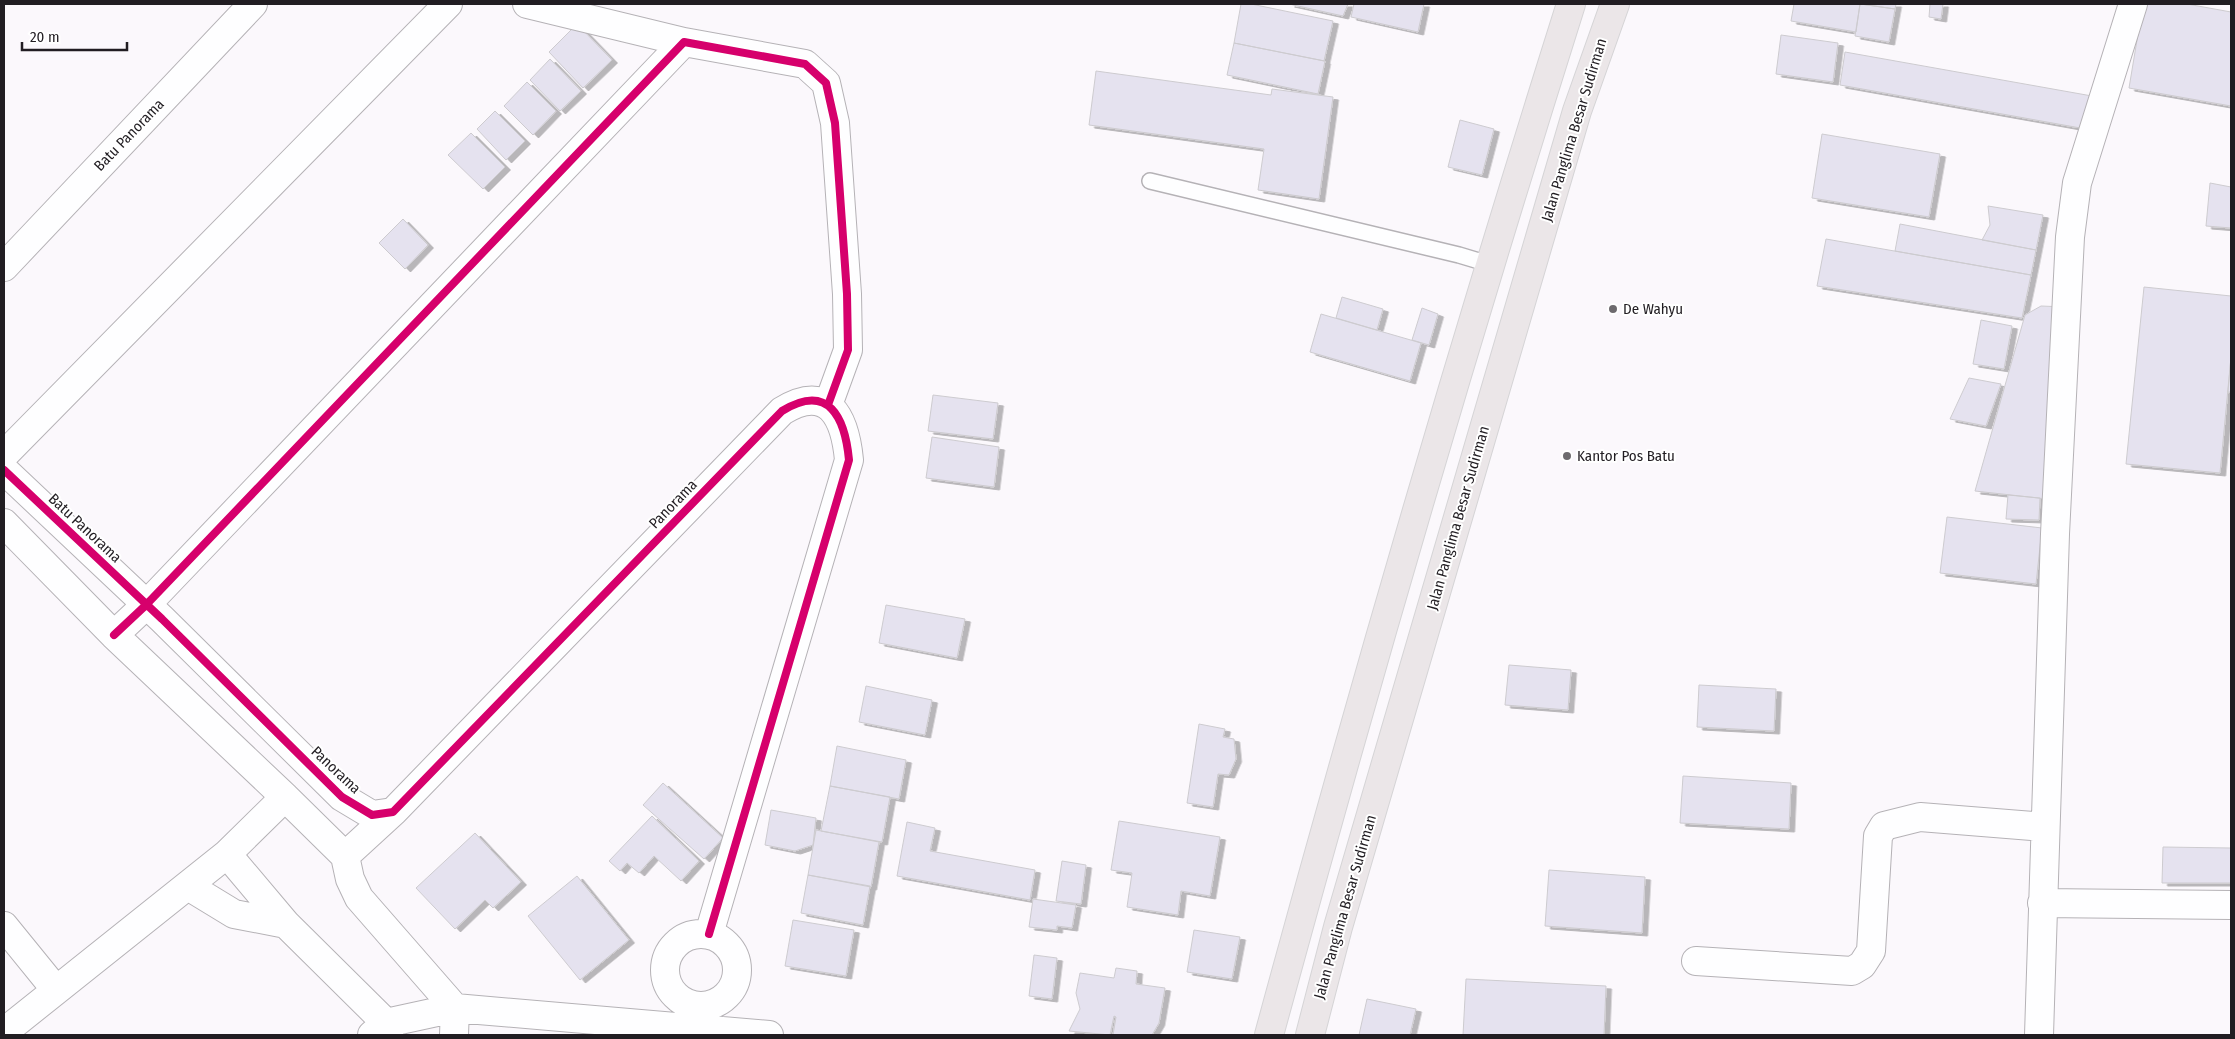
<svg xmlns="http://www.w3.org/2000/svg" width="2235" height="1039" viewBox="0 0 2235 1039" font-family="'Fira Sans Condensed',sans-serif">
	<defs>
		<filter id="shadow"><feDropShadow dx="5.5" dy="3" stdDeviation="0" flood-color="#0004"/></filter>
	</defs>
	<rect width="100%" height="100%" fill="#fbf8fc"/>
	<path fill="#e5e2ef" stroke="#cdcbcf" filter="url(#shadow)" d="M1241 4H1251L1333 21 1324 61 1234 43Z
		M1289 4H1348L1343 16Z
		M1354 4H1424L1418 32 1351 17Z
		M1794 4H1860L1856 32 1791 21Z
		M1860 4 1895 9 1889 42 1855 36Z
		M1861 4H1896L1895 9Z
		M1930 4H1943L1941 19 1929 17Z
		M2143 4H2187L2231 12V106L2129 88Z
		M577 24 612 60 583 88 549 52Z
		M1781 35 1838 43 1833 82 1776 74Z
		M1234 43 1325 61 1318 94 1227 75Z
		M1845 52 2092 96 2086 129 1840 85Z
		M550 59 581 91 560 111 530 80Z
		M1096 71 1271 95 1272 89 1333 97 1319 199 1258 190 1264 149 1089 125Z
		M527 82 556 111 533 135 504 106Z
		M495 111 525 141 506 160 477 129Z
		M1460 120 1494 129 1482 175 1448 167Z
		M471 133 505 167 483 189 448 155Z
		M1822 134 1940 154 1929 217 1812 198Z
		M2210 183 2231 187V228L2206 226Z
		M1988 206 2043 215 2036 250 1982 240 1990 225Z
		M403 219 428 245 405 269 379 243Z
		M1900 224 2036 250 2031 275 1895 251Z
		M1826 239 2031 275 2022 318 1817 286Z
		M2144 287 2231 296V357L2220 473 2126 464Z
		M1342 297 1383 309 1377 330 1336 318Z
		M2041 306 2066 307 2047 499 1975 491 2025 315Z
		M1422 308 1438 314 1429 345 1412 340Z
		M1321 314 1421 343 1410 381 1310 352Z
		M1981 320 2012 326 2004 369 1973 364Z
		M2231 357V392H2228Z
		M1969 378 2001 384 1986 426 1950 419Z
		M933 395 998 403 993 439 928 431Z
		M932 437 999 447 994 487 926 478Z
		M2008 495 2040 498 2039 520 2006 519Z
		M1947 517 2042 528 2036 584 1940 573Z
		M886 605 965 619 957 658 879 643Z
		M1509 665 1571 670 1568 710 1505 705Z
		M1699 685 1776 689 1774 731 1697 727Z
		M866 686 932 700 925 735 859 722Z
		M1199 724 1225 729 1223 737 1234 739 1236 759 1229 775 1218 774 1213 807 1187 803Z
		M837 746 906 760 899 799 830 786Z
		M1683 776 1791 783 1789 829 1680 823Z
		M663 783 723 838 704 859 643 805Z
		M830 786 890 797 882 842 821 831Z
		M771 810 816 818 813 845 795 851 765 845Z
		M652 816 699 861 681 881 654 856 639 873 627 863 620 871 609 861Z
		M1119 821 1220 837 1210 896 1181 891 1178 915 1127 907 1132 873 1111 870Z
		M907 822 935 828 930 851 1035 870 1030 900 897 876Z
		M816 830 879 842 871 887 808 875Z
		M475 833 521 882 493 908 485 900 455 929 416 888Z
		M2163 847 2231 848V883H2162Z
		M1062 861 1086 865 1081 904 1056 901Z
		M1549 870 1645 877 1642 933 1545 926Z
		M808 875 870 886 863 925 801 913Z
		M577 876 629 940 580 980 528 916Z
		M1033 899 1076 905 1072 928 1057 926V930L1029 927Z
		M793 920 854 930 846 976 785 966Z
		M1194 930 1240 937 1232 979 1187 972Z
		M1034 955 1057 958 1052 999 1029 996Z
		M1116 968 1137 971 1136 984 1165 988 1159 1023 1152 1035H1113L1116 1017 1114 1016 1110 1035 1069 1031 1080 1009 1076 993 1080 973 1114 978Z
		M1466 979 1606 986 1604 1035H1463Z
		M1367 999 1416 1009 1410 1035H1359Z"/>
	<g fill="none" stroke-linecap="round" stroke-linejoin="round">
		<defs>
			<path id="service" d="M1150 181 1459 255 1489 264"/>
			<path id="minor" d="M527 4 684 42
				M4 267 253 4
				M4 455 448 4
				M4 470 162 619 342 797 372 815 393 812 782 411C829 382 845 418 849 460L709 934
				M4 523 114 635 285 797 227 854 4 1032
				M114 635 146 605 684 42 805 64 826 83 835 123 847 294 848 350 828 405
				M285 797 345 856 350 879 359 898 455 1008 454 1035
				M227 854 286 924 386 1023 389 1035
				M345 856 393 812
				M188 886 234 914 286 924
				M2042 903 2231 905
				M4 926 56 990
				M665 970a36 36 0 1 1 72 0a36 36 0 1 1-72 0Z
				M1696 961 1852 971 1862 965 1871 951 1878 836 1884 826 1920 817 2045 827
				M372 1035 386 1023 455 1008 769 1035
				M2039 1035 2055 534 2070 237 2077 183 2133 4"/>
			<path id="primary" d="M1269 1035C1363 689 1463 346 1571 4
				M1310 1035 1338 927 1577 111 1615 4"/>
		</defs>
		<use href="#service" stroke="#b5b2b6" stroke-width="18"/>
		<use href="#minor" stroke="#b5b2b6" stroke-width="30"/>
		<use href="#primary" stroke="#d5d4d6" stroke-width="30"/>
		<use href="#service" stroke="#fefeff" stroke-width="15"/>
		<use href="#minor" stroke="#fefeff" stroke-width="28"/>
		<use href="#primary" stroke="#ebe6e8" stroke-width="28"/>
		<defs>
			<path id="cycleway" d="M4 470 162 619 342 797 372 815 393 812 782 411C829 382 845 418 849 460L709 934
				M114 635 146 605 684 42 805 64 826 83 835 123 847 294 848 350 828 405"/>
		</defs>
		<use href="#cycleway" stroke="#fff" stroke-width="11"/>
		<use href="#cycleway" stroke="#d6006c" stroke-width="8"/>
	</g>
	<g fill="#6d6a6e" stroke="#fff" stroke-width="2">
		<circle cx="1613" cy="309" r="5"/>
		<circle cx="1567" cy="456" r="5"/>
	</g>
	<g text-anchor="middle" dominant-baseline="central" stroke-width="4" stroke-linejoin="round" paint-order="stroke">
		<g font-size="15" fill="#211d22" stroke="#fff">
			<text transform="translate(1574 130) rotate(-73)">Jalan Panglima Besar Sudirman</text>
			<text transform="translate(129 135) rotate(-46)">Batu Panorama</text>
			<text transform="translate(673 504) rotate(-46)">Panorama</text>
			<text transform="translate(1458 518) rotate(-74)">Jalan Panglima Besar Sudirman</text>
			<text transform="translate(85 528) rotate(43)">Batu Panorama</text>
			<text transform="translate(336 770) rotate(43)">Panorama</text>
			<text transform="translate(1345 907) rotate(-74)">Jalan Panglima Besar Sudirman</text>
		</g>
		<g font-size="15" fill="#211d22" stroke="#fff" text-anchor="start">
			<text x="1623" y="309">De Wahyu</text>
			<text x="1577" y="456">Kantor Pos Batu</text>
		</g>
	</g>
	<rect width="2235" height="1039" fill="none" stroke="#211d22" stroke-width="10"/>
	<path d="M22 42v8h105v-8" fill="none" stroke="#211d22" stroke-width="2.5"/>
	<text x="30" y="42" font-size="15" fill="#211d22" stroke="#ffffff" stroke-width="4" paint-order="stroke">20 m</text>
</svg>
